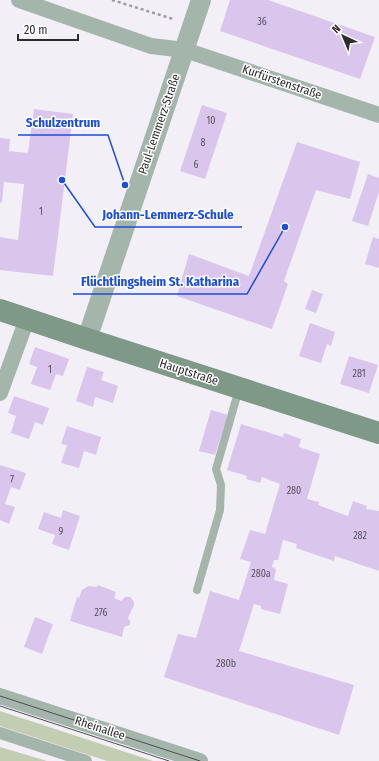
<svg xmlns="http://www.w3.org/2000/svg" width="379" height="761" viewBox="0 0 379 761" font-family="'Fira Sans Condensed',sans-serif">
	<rect width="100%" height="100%" fill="#f2eff6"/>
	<path fill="#c2cdb2" d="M0 711 153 761H107L0 726Z
		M0 747 47 761H0Z"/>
	<path fill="#dac6ed" d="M230 0H268L375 37 360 79 220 31Z
		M202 105 227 113 205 179 180 171Z
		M34 109 73 114 53 276 0 270V237L18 240 24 184 4 182 2 203 0 202V138L10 139 9 151 28 153Z
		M297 142 360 162 350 199 316 190 284 281 288 284 272 329 177 296 189 254 249 276Z
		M368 174 379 178V192L368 226 352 221Z
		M373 237 379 239V268L365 264Z
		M312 290 323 294 316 313 305 309Z
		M310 323 335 332 331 346 327 344 321 363 299 356Z
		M35 347 69 359 63 376 56 374 50 390 31 384 37 367 29 364Z
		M349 356 378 365 369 393 340 384Z
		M87 367 104 372 101 380 118 386 113 403 95 397 93 407 76 401Z
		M14 396 49 408 43 425 35 422 29 439 11 433 16 416 8 413Z
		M211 410 228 415 215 455 199 451Z
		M241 424 283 437 284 433 301 439 299 447 320 454 307 499 319 502 318 505 348 516 353 501 367 506 366 509 379 511V571L335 556 334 561 296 548 297 544 283 540 278 560H274L272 567 276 569 274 580 288 584 280 614 261 609V606L254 604 239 651 354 685 339 735 164 677 178 634 196 638 210 591 239 600 251 562 240 559 250 530 265 534 280 484 262 477 260 483 246 479 247 476 227 470Z
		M67 426 101 437 96 455 84 451 79 468 61 463 67 445 61 444Z
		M0 465 26 473 20 490 11 487 5 504 15 507 9 524 0 520Z
		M63 510 80 516 69 550 52 544 55 535 38 529 44 512 61 518Z
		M98 585 116 592 114 598 121 601 125 597H130L134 602V606L132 609 128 618 130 621V625L124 627 122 637 70 621 77 597 79 598 82 590 88 586 97 587Z
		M35 617 53 624 42 654 24 647Z"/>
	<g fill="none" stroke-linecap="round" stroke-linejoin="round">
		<path stroke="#9e9ca1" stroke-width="2.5" stroke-dasharray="3 3" stroke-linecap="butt" d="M112 0 173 19"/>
		<path stroke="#a4b6ab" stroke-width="8" d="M197 590 220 510 221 485 216 469 239 389"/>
		<path stroke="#a4b6ab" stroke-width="12" d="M0 733 86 761"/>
		<path stroke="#a4b6ab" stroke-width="16" d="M19 0 151 46 185 50 379 115
			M0 393 27 319
			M0 696 200 761"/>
		<path stroke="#a4b6ab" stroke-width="20" d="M87 339 201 0"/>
		<path stroke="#7f9989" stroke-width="22" d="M0 310 87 339 379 433"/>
		<path stroke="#4e4c50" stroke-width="1" d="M0 696 200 761
			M0 706 169 761"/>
	</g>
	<g text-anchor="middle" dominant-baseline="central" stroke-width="3" stroke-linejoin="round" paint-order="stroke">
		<g font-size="10" fill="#58525e">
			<text x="262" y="22">36</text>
			<text x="211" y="121">10</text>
			<text x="203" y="143">8</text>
			<text x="196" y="165">6</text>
			<text x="41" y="212">1</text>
			<text x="50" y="370">1</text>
			<text x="359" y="374">281</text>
			<text x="12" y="480">7</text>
			<text x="294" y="491">280</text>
			<text x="61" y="532">9</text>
			<text x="360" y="536">282</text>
			<text x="261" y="574">280a</text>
			<text x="101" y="613">276</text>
			<text x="226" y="664">280b</text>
		</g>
		<g font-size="12" fill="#2d2b2e" stroke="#fff">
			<text transform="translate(282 82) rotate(19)">Kurfürstenstraße</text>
			<text transform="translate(159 124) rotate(-71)">Paul-Lemmerz-Straße</text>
			<text transform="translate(189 372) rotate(18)">Hauptstraße</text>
			<text transform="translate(100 728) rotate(18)">Rheinallee</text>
		</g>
	</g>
	<path fill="none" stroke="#1d4ed8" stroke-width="1.5" d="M125 185L108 135H18M62 180L95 227H242M285 227L247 294H73"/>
	<g fill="#1d4ed8" stroke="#fff" stroke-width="1.5">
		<circle cx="125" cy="185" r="4"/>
		<circle cx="62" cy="180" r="4"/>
		<circle cx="285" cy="227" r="4"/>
	</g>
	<g font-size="13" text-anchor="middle" font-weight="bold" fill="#1d4ed8" stroke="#fff" stroke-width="3" stroke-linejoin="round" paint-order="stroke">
		<text x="63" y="127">Schulzentrum</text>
		<text x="168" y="219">Johann-Lemmerz-Schule</text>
		<text x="160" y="286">Flüchtlingsheim St. Katharina</text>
	</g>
	<g transform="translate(343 36) rotate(316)" stroke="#ffffff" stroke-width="3" paint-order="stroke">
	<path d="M0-3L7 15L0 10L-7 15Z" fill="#2d2b2e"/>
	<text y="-6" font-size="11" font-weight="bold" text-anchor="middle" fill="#2d2b2e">N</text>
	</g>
	<path d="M18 34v6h60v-6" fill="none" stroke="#2d2b2e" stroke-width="2"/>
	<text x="24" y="34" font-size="12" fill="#2d2b2e" stroke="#ffffff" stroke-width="3" paint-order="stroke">20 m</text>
</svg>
